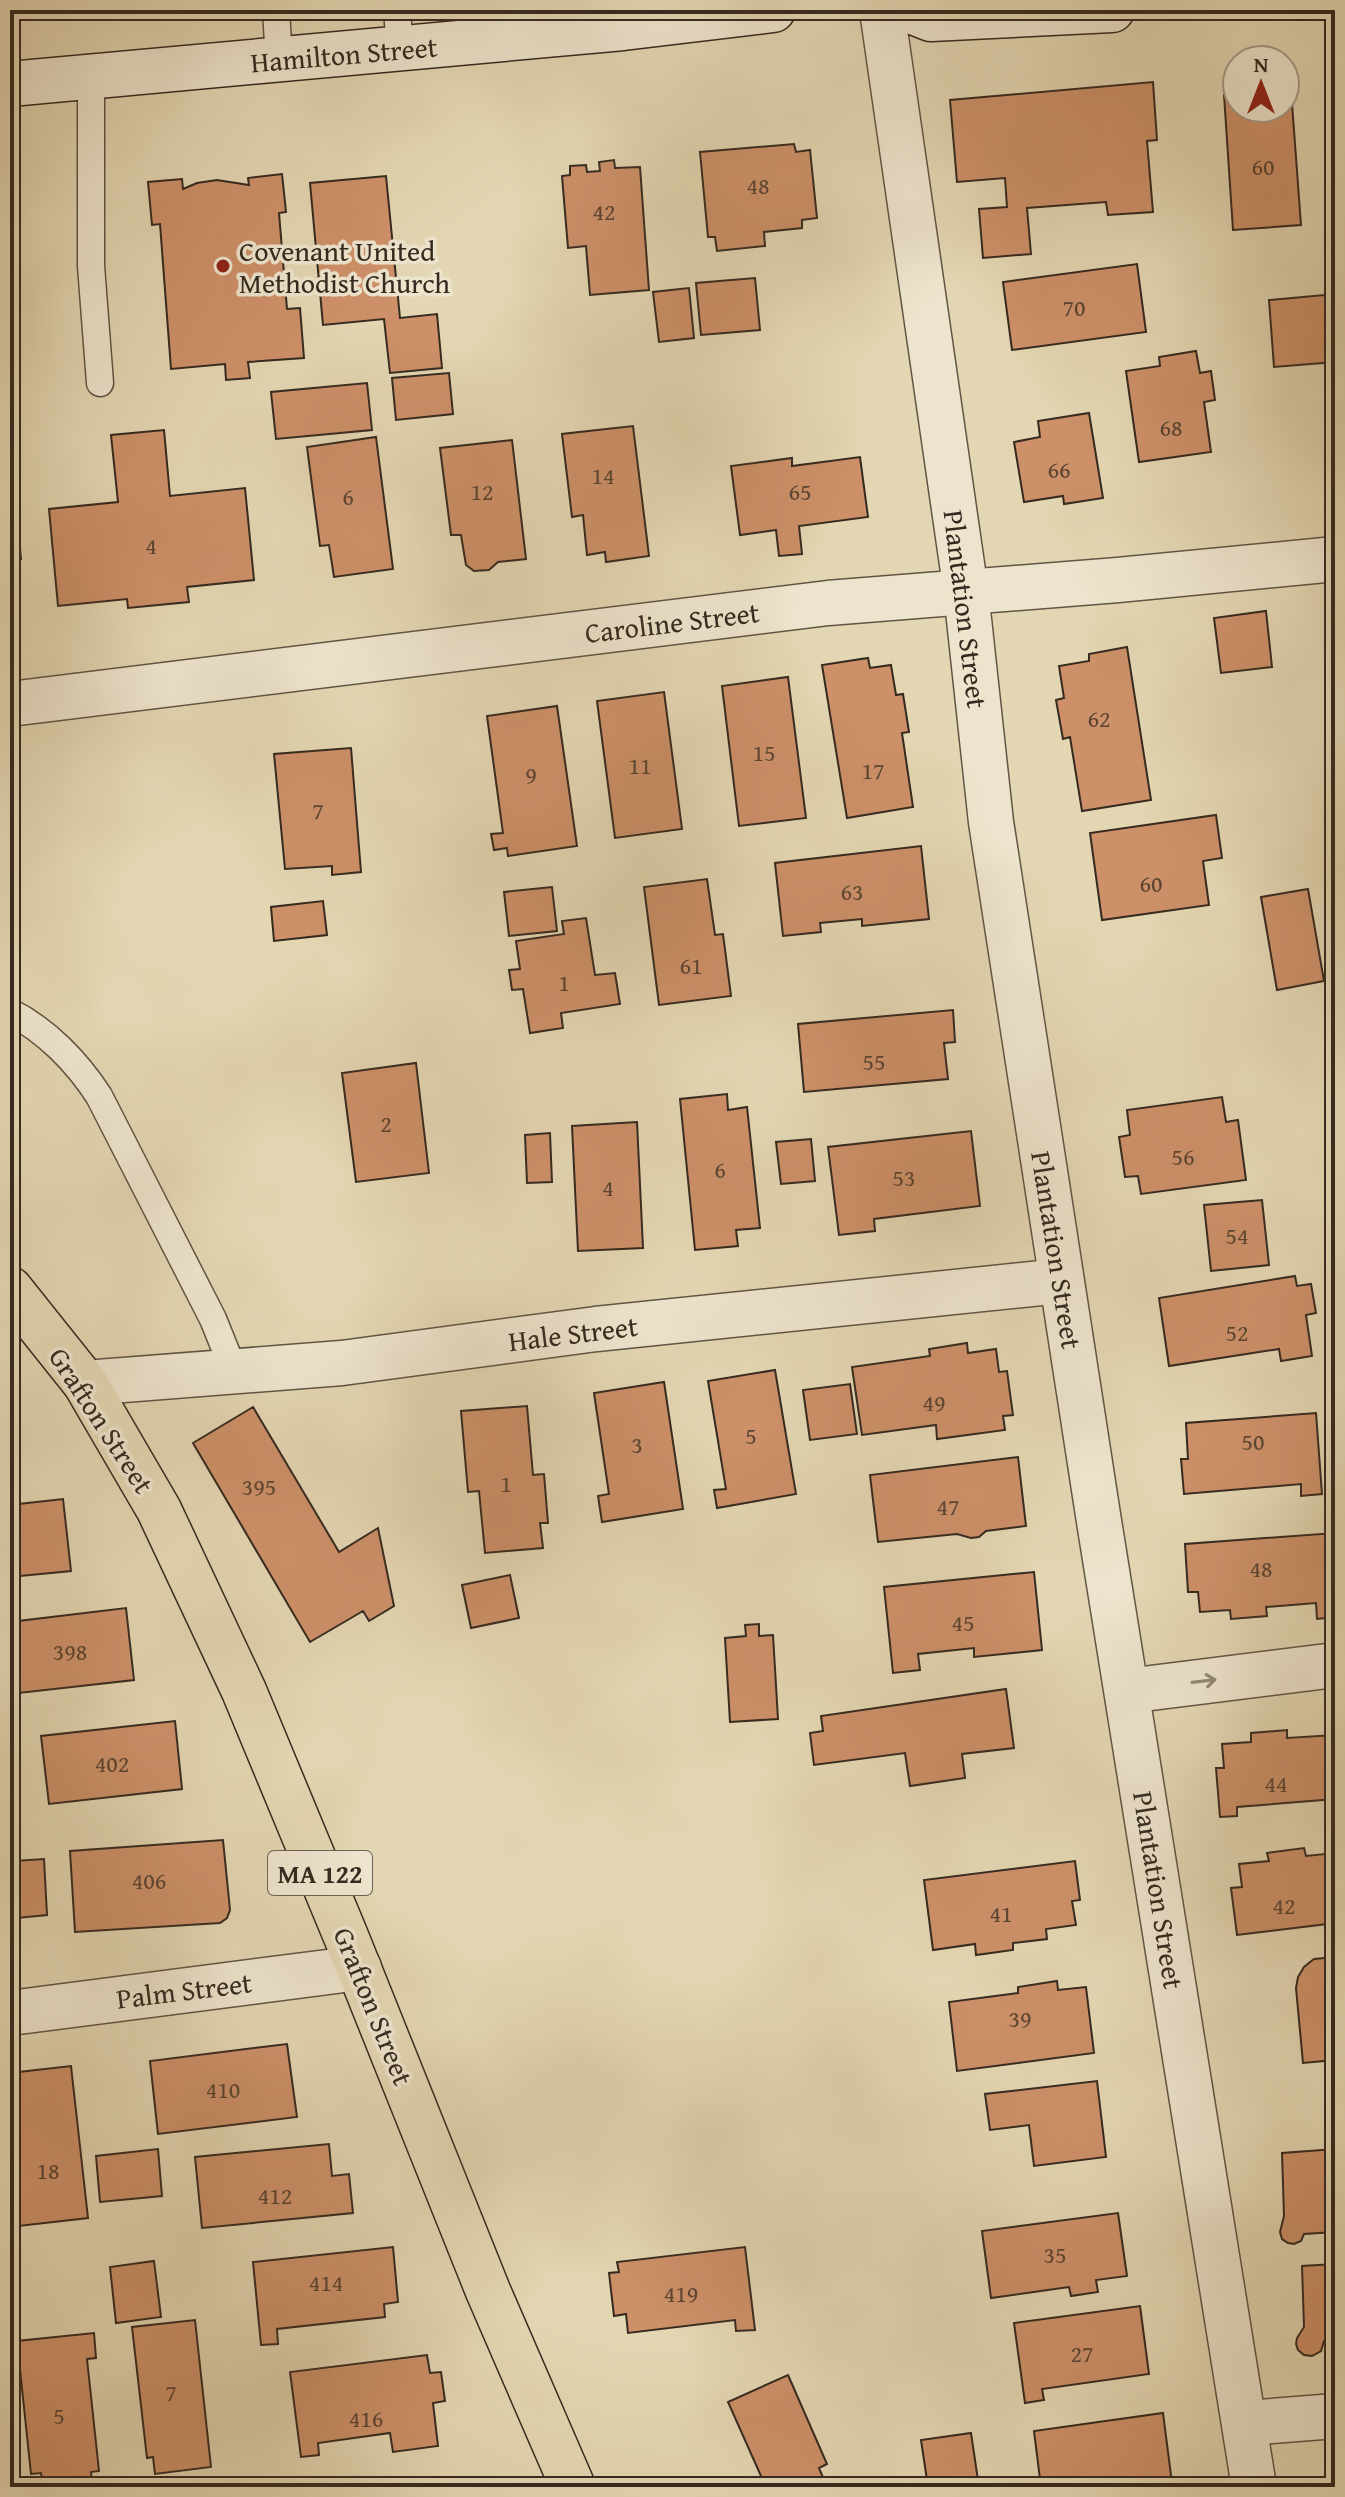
<svg xmlns="http://www.w3.org/2000/svg" width="1345" height="2497" viewBox="0 0 1345 2497" font-family="'Gentium Book Plus',serif">
	<rect width="100%" height="100%" fill="#e3d6b2"/>
	<filter id="stains"><feTurbulence type="fractalNoise" baseFrequency=".0025" numOctaves="4"/><feColorMatrix values="0 0 0 0 .2 0 0 0 0 .09 0 0 0 0 .02 0 0 0 .5 -.17"/></filter>
	<radialGradient id="worn" r=".72"><stop offset=".6" stop-color="#630" stop-opacity="0"/><stop offset="1" stop-color="#630" stop-opacity=".3"/></radialGradient>
	<path fill="#cd9069" stroke="#352a20" stroke-width="2" d="M1153 82 1157 140 1147 141 1153 212 1108 215 1106 202 1027 208 1031 254 983 258 979 209 1007 207 1005 178 957 182 950 100Z
		M1291 90 1301 225 1233 230 1224 95 1237 94V108H1285V91Z
		M794 144 796 152 810 150 817 218 802 220V228L764 232 765 246 717 251 715 237H708L700 152Z
		M614 160 615 168 640 167 649 290 590 295 586 246 568 248 562 176 570 175V166L586 165 587 172 600 171 599 162Z
		M282 174 286 212 279 213 287 309 300 308 304 358 248 362 250 378 226 380 225 364 171 369 160 224 152 225 148 182 182 179 183 189 197 183 217 180 249 185 248 178Z
		M386 176 400 318 437 314 442 368 390 373 384 319 323 325 310 183Z
		M1137 264 1146 332 1012 350 1003 282Z
		M755 278 760 330 701 335 696 283Z
		M689 288 694 338 659 342 653 292Z
		M1335 294V362L1274 367 1269 300Z
		M1196 351 1200 373 1211 371 1215 400 1204 402 1211 452 1139 462 1126 371 1160 366 1159 357Z
		M449 373 453 414 396 420 392 378Z
		M367 383 372 430 276 439 271 392Z
		M1089 413 1103 498 1064 504 1063 496 1024 502 1014 442 1040 437 1038 421Z
		M633 426 649 556 606 562 605 552 587 555 583 515 572 517 562 434Z
		M164 430 170 496 245 488 254 580 187 587 189 602 128 608 127 599 58 606 49 509 118 502 111 435Z
		M376 437 393 569 334 577 329 545 320 546 307 447Z
		M512 440 526 559 498 562 489 570 474 571 466 565 461 535H451L440 448Z
		M10 441 21 559 10 560Z
		M860 457 868 517 799 526 802 554 779 556 776 530 740 535 731 466 792 458V466Z
		M1266 611 1272 667 1221 673 1214 618Z
		M1127 647 1151 800 1082 811 1070 737 1063 739 1056 700 1064 698 1059 666 1089 661V654Z
		M868 658 870 668 891 665 896 695 903 694 909 732 902 733 913 807 847 818 822 665Z
		M788 677 806 818 739 826 722 686Z
		M664 692 682 829 615 838 597 701Z
		M557 706 577 846 508 856 507 848 494 850 491 834 503 833 487 716Z
		M351 748 361 872 332 875V866L285 869 274 754Z
		M1216 815 1222 858 1203 861 1209 905 1102 920 1090 833Z
		M921 846 929 919 862 926V919L820 923 821 932 783 936 775 863Z
		M707 879 715 935 723 934 731 996 659 1005 644 887Z
		M552 887 557 931 509 936 504 892Z
		M1308 889 1324 981 1277 990 1261 897Z
		M323 901 327 935 274 941 271 907Z
		M586 918 595 975 615 973 620 1004 561 1013 563 1028 530 1033 523 989 512 990 509 970 520 969 516 941 564 934 562 921Z
		M953 1010 955 1042 944 1043 948 1079 804 1092 798 1024Z
		M416 1063 429 1173 356 1182 342 1073Z
		M727 1094 728 1110 747 1107 760 1228 736 1230 738 1246 695 1250 680 1099Z
		M1222 1097 1226 1122 1238 1120 1246 1180 1141 1194 1138 1176 1125 1177 1119 1137 1130 1135 1127 1110Z
		M637 1122 643 1248 578 1251 572 1126Z
		M971 1131 980 1206 874 1219 875 1231 839 1235 828 1147Z
		M550 1133 552 1182 527 1183 525 1135Z
		M811 1139 815 1181 781 1184 776 1142Z
		M1262 1200 1269 1265 1211 1271 1204 1205Z
		M1295 1276 1297 1286 1311 1284 1316 1313 1306 1315 1312 1356 1281 1361 1279 1349 1169 1366 1159 1298Z
		M967 1343 968 1353 996 1349 999 1372 1007 1371 1013 1415 1003 1416 1005 1430 937 1439 936 1425 862 1435 852 1367 930 1356 929 1349Z
		M775 1370 796 1494 717 1508 714 1490 726 1489 708 1381Z
		M664 1382 683 1509 602 1522 598 1496 609 1494 594 1393Z
		M850 1384 857 1434 810 1440 803 1390Z
		M527 1406 533 1475 544 1474 548 1523H540L543 1548 485 1553 479 1491 468 1492 461 1411Z
		M253 1407 339 1552 378 1528 394 1606 369 1621 363 1611 310 1642 193 1443Z
		M1316 1413 1322 1494 1301 1496V1484L1184 1494 1181 1459H1188L1186 1423Z
		M1018 1457 1026 1526 986 1531 979 1537 971 1538 957 1534 878 1542 870 1475Z
		M63 1499 71 1571 10 1577V1505Z
		M1335 1533V1617L1317 1619 1316 1603 1266 1607 1267 1616 1231 1619 1230 1610 1200 1612 1198 1592H1188L1185 1544Z
		M1034 1572 1042 1650 974 1657V1648L918 1654 920 1670 893 1673 884 1587Z
		M510 1575 519 1618 471 1628 462 1585Z
		M126 1608 134 1680 10 1694V1622Z
		M759 1624V1636L773 1635 778 1719 730 1722 725 1638 746 1636 745 1625Z
		M1006 1689 1014 1748 962 1754 965 1778 910 1786 905 1753 814 1765 810 1733 823 1731 821 1716Z
		M175 1721 182 1789 49 1804 41 1736Z
		M1287 1730V1738L1335 1735V1799L1237 1807V1816L1220 1817 1216 1768H1224L1222 1744 1251 1742V1733Z
		M223 1840 230 1910 227 1918 220 1923 75 1932 70 1851Z
		M1304 1848 1306 1856 1335 1853V1923L1237 1935 1231 1888 1242 1887 1239 1864 1269 1861 1267 1853Z
		M44 1859 47 1915 17 1918 14 1861Z
		M1075 1861 1080 1900 1072 1901 1076 1925 1046 1929 1047 1939 1013 1943V1950L976 1955 975 1944 933 1950 924 1880Z
		M1335 1957V2060L1303 2063 1296 1988 1298 1977 1304 1967 1314 1959Z
		M1057 1981 1058 1990 1086 1987 1094 2053 957 2071 949 2002 1018 1993V1987Z
		M287 2044 297 2117 158 2134 150 2061Z
		M71 2066 88 2218 10 2227V2199L17 2198 10 2141V2073Z
		M1097 2081 1106 2157 1034 2166 1029 2125 990 2130 985 2094Z
		M329 2144 332 2176 349 2174 353 2213 202 2228 195 2157Z
		M158 2149 162 2196 100 2202 96 2156Z
		M1335 2149V2232L1304 2234 1301 2241 1294 2244 1288 2243 1282 2239 1280 2232 1284 2216 1282 2153Z
		M1118 2213 1127 2276 1096 2280 1098 2292 1071 2296 1069 2287 991 2298 982 2231Z
		M393 2247 398 2302 384 2304 385 2317 277 2329 278 2344 261 2345 253 2262Z
		M745 2247 755 2330 736 2331 735 2320 628 2333 626 2314 614 2316 609 2273 619 2272 617 2262Z
		M154 2261 161 2317 116 2323 110 2267Z
		M1335 2264V2341H1324L1321 2351 1312 2356 1304 2355 1298 2350 1296 2344 1297 2338 1304 2327 1302 2266Z
		M1140 2306 1149 2374 1042 2389 1044 2400 1025 2403 1014 2323Z
		M195 2320 211 2467 155 2474 153 2457 147 2458 132 2327Z
		M94 2333 96 2358 87 2359 99 2471 91 2472 92 2484 43 2487 41 2473 31 2474 17 2341Z
		M427 2355 430 2373 441 2372 445 2401 433 2403 438 2446 393 2452 390 2433 318 2443 319 2455 301 2457 290 2372Z
		M788 2375 827 2464 819 2468 827 2487H760L765 2485 728 2402Z
		M1163 2413 1172 2483 1144 2487H1041L1034 2431Z
		M971 2433 979 2487H928L921 2440Z"/>
	<g fill="none" stroke-linecap="round" stroke-linejoin="round">
		<defs>
			<path id="service" d="M276 10 279 60
				M397 10 400 49
				M91 77V266L100 383
				M10 1012C46 1030 77 1062 99 1096L213 1319 234 1371"/>
			<path id="minor" d="M10 704 828 603 1118 580 1335 559
				M85 1383 342 1363 596 1329 1061 1281
				M1127 1691 1335 1665
				M10 2013 359 1968
				M1246 2423 1335 2416"/>
			<path id="tertiary" d="M882 10 966 592 991 822 1098 1515 1254 2487"/>
			<path id="secondary" d="M908 10 931 19 1112 10
				M10 84 623 28 773 10"/>
			<path id="trunk" d="M10 1289 85 1383 159 1510 244 1691 347 1939 488 2291 573 2487"/>
		</defs>
		<use href="#service" stroke="#605544" stroke-width="29"/>
		<use href="#minor" stroke="#605544" stroke-width="47"/>
		<use href="#tertiary" stroke="#605544" stroke-width="47"/>
		<use href="#secondary" stroke="#352a20" stroke-width="47"/>
		<use href="#trunk" stroke="#352a20" stroke-width="47"/>
		<use href="#service" stroke="#ede4cd" stroke-width="26"/>
		<use href="#minor" stroke="#ede4cd" stroke-width="44"/>
		<use href="#tertiary" stroke="#ede4cd" stroke-width="44"/>
		<use href="#secondary" stroke="#ede4cd" stroke-width="44"/>
		<use href="#trunk" stroke="#e3d6b2" stroke-width="44"/>
	</g>
	<defs><path id="oneway-shaft" d="M-6 0H5M1.5-3L5.5 0L1.5 3" fill="none" stroke-width="1.6" stroke-linecap="round" stroke-linejoin="round" transform="scale(2)"/></defs>
	<use stroke="#918776" href="#oneway-shaft" transform="translate(1204 1681) rotate(-7)"/>
	<circle fill="#8f2418" stroke="#ede4cd" stroke-width="3" cx="223" cy="266" r="8"/>
	<g text-anchor="middle" dominant-baseline="central" stroke-width="7" stroke-linejoin="round" paint-order="stroke">
		<g font-size="24" fill="#5b4432">
			<text x="1263" y="166">60</text>
			<text x="758" y="185">48</text>
			<text x="604" y="211">42</text>
			<text x="1074" y="307">70</text>
			<text x="1171" y="427">68</text>
			<text x="1059" y="469">66</text>
			<text x="603" y="475">14</text>
			<text x="482" y="491">12</text>
			<text x="800" y="491">65</text>
			<text x="348" y="496">6</text>
			<text x="151" y="545">4</text>
			<text x="1099" y="718">62</text>
			<text x="764" y="752">15</text>
			<text x="640" y="765">11</text>
			<text x="873" y="770">17</text>
			<text x="531" y="774">9</text>
			<text x="318" y="810">7</text>
			<text x="1151" y="883">60</text>
			<text x="852" y="891">63</text>
			<text x="691" y="965">61</text>
			<text x="564" y="982">1</text>
			<text x="874" y="1061">55</text>
			<text x="386" y="1123">2</text>
			<text x="1183" y="1156">56</text>
			<text x="720" y="1169">6</text>
			<text x="904" y="1177">53</text>
			<text x="608" y="1187">4</text>
			<text x="1237" y="1235">54</text>
			<text x="1237" y="1332">52</text>
			<text x="934" y="1402">49</text>
			<text x="751" y="1435">5</text>
			<text x="1253" y="1441">50</text>
			<text x="637" y="1444">3</text>
			<text x="506" y="1483">1</text>
			<text x="259" y="1486">395</text>
			<text x="948" y="1506">47</text>
			<text x="1261" y="1568">48</text>
			<text x="963" y="1622">45</text>
			<text x="70" y="1651">398</text>
			<text x="112" y="1763">402</text>
			<text x="1276" y="1783">44</text>
			<text x="149" y="1880">406</text>
			<text x="1284" y="1905">42</text>
			<text x="1001" y="1913">41</text>
			<text x="1020" y="2018">39</text>
			<text x="223" y="2089">410</text>
			<text x="48" y="2170">18</text>
			<text x="275" y="2195">412</text>
			<text x="1055" y="2254">35</text>
			<text x="326" y="2282">414</text>
			<text x="681" y="2293">419</text>
			<text x="1082" y="2353">27</text>
			<text x="171" y="2392">7</text>
			<text x="59" y="2415">5</text>
			<text x="366" y="2418">416</text>
		</g>
		<rect fill="#ede4cd" stroke="#6c6254" stroke-width="2" x="268" y="1851" width="104" height="44" rx="6"/>
		<g font-size="26" font-weight="bold" fill="#352a20">
			<text x="320" y="1873">MA 122</text>
		</g>
		<g font-size="28" fill="#352a20" stroke="#ede4cd">
			<text transform="translate(344 54) rotate(-5)">Hamilton Street</text>
			<text transform="translate(966 609) rotate(83)">Plantation Street</text>
			<text transform="translate(672 622) rotate(-7)">Caroline Street</text>
			<text transform="translate(1057 1250) rotate(81)">Plantation Street</text>
			<text transform="translate(573 1333) rotate(-7)">Hale Street</text>
			<text transform="translate(102 1420) rotate(57)">Grafton Street</text>
			<text transform="translate(1159 1890) rotate(81)">Plantation Street</text>
			<text transform="translate(184 1990) rotate(-7)">Palm Street</text>
			<text transform="translate(374 2006) rotate(68)">Grafton Street</text>
		</g>
		<g font-size="28" fill="#352a20" stroke="#ede4cd" text-anchor="start">
			<text x="239" y="250">Covenant United<tspan x="239" dy="32">Methodist Church</tspan></text>
		</g>
	</g>
	<rect width="1345" height="2497" fill="none" stroke="#e3d6b2" stroke-width="40"/>
	<rect x="12" y="12" width="1321" height="2473" fill="none" stroke="#352a20" stroke-width="4"/>
	<rect x="20" y="20" width="1305" height="2457" fill="none" stroke="#352a20" stroke-width="2"/>
	<g transform="translate(1261 84)"><circle r="38" fill="#ede4cd" stroke="#a39a88" stroke-width="2"/>
	<path d="M0-6L14 30L0 20L-14 30Z" fill="#8f2418"/>
	<text y="-12" font-size="22" font-weight="bold" text-anchor="middle" fill="#352a20">N</text>
	</g>
	<rect width="100%" height="100%" filter="url(#stains)"/>
	<rect width="100%" height="100%" fill="url(#worn)"/>
</svg>
